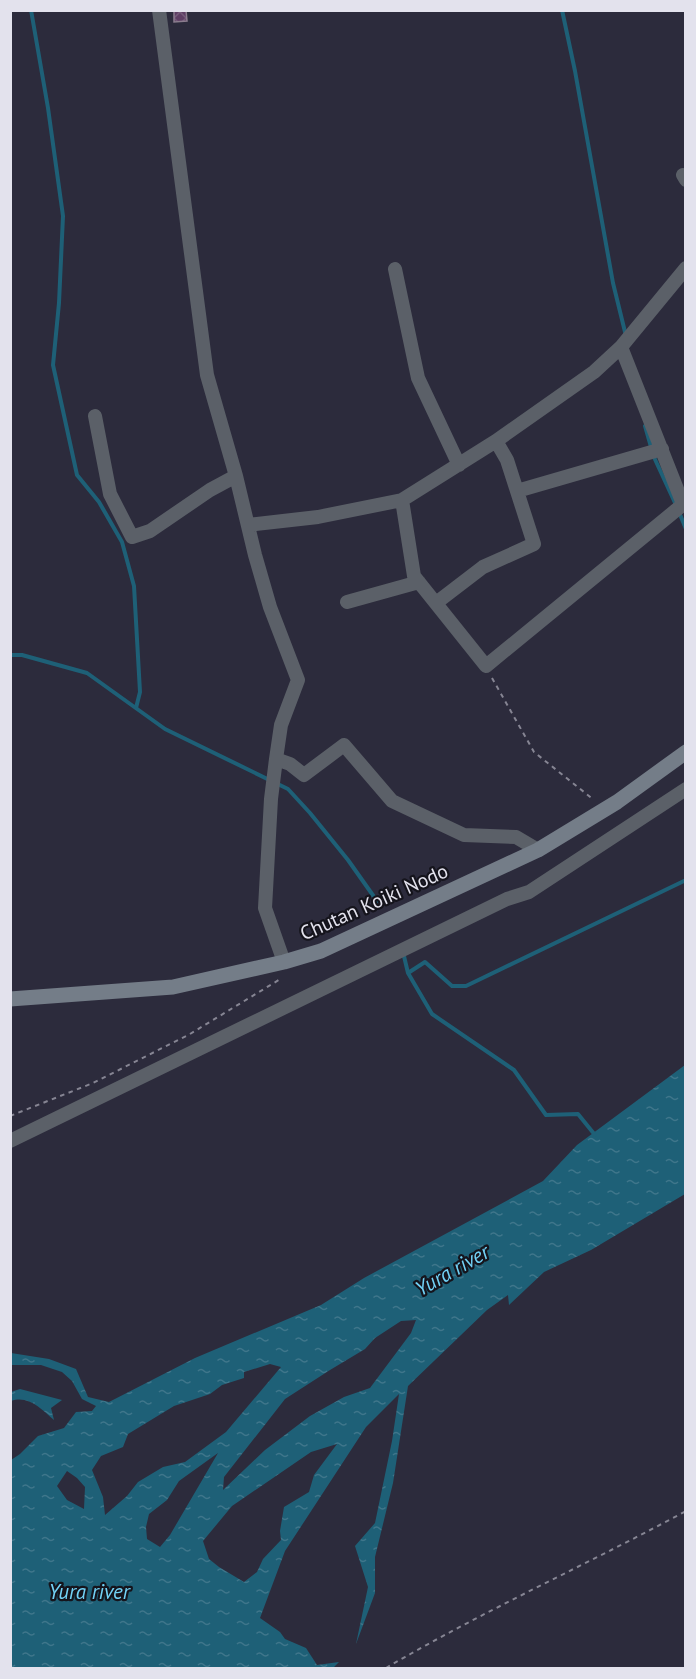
<svg xmlns="http://www.w3.org/2000/svg" width="696" height="1679" viewBox="0 0 696 1679" font-family="'PT Sans',sans-serif">
	<defs>
		<pattern id="water-ripples" width="26" height="14" patternUnits="userSpaceOnUse" patternTransform="scale(1.5)"><rect width="26" height="14" fill="#1e6077"/><path d="M2 4q2-2 4 0t4 0M15 11q2-2 4 0t4 0" fill="none" stroke="#3f768b"/></pattern>
		<pattern id="building-cross-hatch" width="8" height="8" patternUnits="userSpaceOnUse" patternTransform="scale(1.5)"><rect width="8" height="8" fill="#5e3e64"/><path d="M0 0l8 8M0 8l8-8" fill="none" stroke="#755a7a"/></pattern>
	</defs>
	<rect width="100%" height="100%" fill="#2c2b3c"/>
	<path fill="url(#water-ripples)" fill-rule="evenodd" d="M685 1065V1194L591 1250 544 1272 509 1305 508 1295 487 1310 408 1386 393 1483 375 1557V1593L356 1644 368 1587 355 1546 375 1523 392 1441 399 1394 366 1427 285 1551 260 1618 280 1632 285 1639 306 1648 317 1665 339 1662 333 1668H11V1460L20 1454 38 1436 64 1428 76 1412 92 1411 96 1406 82 1399 72 1381 62 1372 41 1365H11V1353L49 1359 76 1369 88 1397 109 1402 195 1358 321 1305 364 1278 543 1181 577 1145ZM416 1320 411 1333 370 1388 344 1397 310 1416 265 1450 223 1490 224 1477 285 1399 330 1370 365 1349 375 1338 401 1321ZM270 1364 281 1367 226 1432 185 1462 163 1467 138 1482 127 1496 105 1515 103 1497 92 1470 101 1456 123 1447 128 1434 174 1406 210 1394 222 1385 244 1378V1372ZM337 1444 314 1475 309 1492 284 1507 280 1531 281 1540 263 1559 257 1572 244 1582 219 1567 209 1559 203 1541 232 1506 311 1452ZM218 1453 170 1535 160 1547 147 1539 146 1527 149 1514 167 1500 179 1481ZM67 1471 77 1478 85 1487 84 1509 67 1500 57 1486Z
		M20 1389 62 1400 51 1408 54 1420C41 1409 29 1395 11 1401V1392Z"/>
	<g fill="none" stroke-linecap="round" stroke-linejoin="round">
		<path stroke="#1e6077" stroke-width="4" d="M31 10 48 108 63 216 59 303 53 365 77 475 99 502 122 542 134 586 140 692 136 708
			M562 10 575 71 613 283 626 336
			M645 426 651 447
			M653 455 676 505
			M679 512 686 529
			M10 655H22L87 673 165 729 288 789 310 813 348 860 377 901
			M403 952 408 973 432 1014 514 1070 546 1115 578 1114 595 1135
			M408 973 425 962 452 986H466L686 880"/>
	</g>
	<path fill="url(#building-cross-hatch)" stroke="#8b7d8e" stroke-width="1.5" d="M174 10H186L187 21 174 22Z"/>
	<g fill="none" stroke-linecap="round" stroke-linejoin="round">
		<path stroke="#868593" stroke-width="2" stroke-dasharray="4.5 4.5" stroke-linecap="butt" d="M492 678 534 752 594 800
			M10 1116 93 1083 190 1034 282 978
			M386 1668C483 1611 586 1565 686 1511"/>
		<path stroke="#5b6068" stroke-width="14" d="M159 10 207 375 236 476 255 555 270 607 298 680 281 725 276 759 271 799 265 908 284 962
			M683 175 686 180
			M395 269 418 378 459 465
			M621 347 683 504
			M95 416 110 494 132 537 150 531 210 490 236 476
			M517 491 662 449
			M402 500 414 576 486 666 686 502
			M248 525 318 517 402 500 496 441 594 372 621 347 686 268
			M347 602 419 582
			M436 603 483 567 534 544 507 460 496 441
			M276 759 290 764 304 775 344 745 392 801 464 835 516 837 538 850
			M10 1141 507 899 529 892 686 789"/>
		<path stroke="#747d88" stroke-width="15" d="M10 999 173 987 284 962 321 951 538 850 617 802 686 752"/>
	</g>
	<g text-anchor="middle" dominant-baseline="central" stroke-width="4.5" stroke-linejoin="round" paint-order="stroke">
		<g font-size="20" fill="#e3e2ed" stroke="#15141c">
			<text transform="translate(374 902) rotate(-24)">Chutan Koiki Nodo</text>
		</g>
		<g font-size="21" font-style="italic" fill="#72d2f6" stroke="#15141c">
			<text transform="translate(452 1270) rotate(-30)">Yura river</text>
			<text x="89" y="1591">Yura river</text>
		</g>
	</g>
	<rect width="696" height="1679" fill="none" stroke="#e3e2ed" stroke-width="24"/>
</svg>
